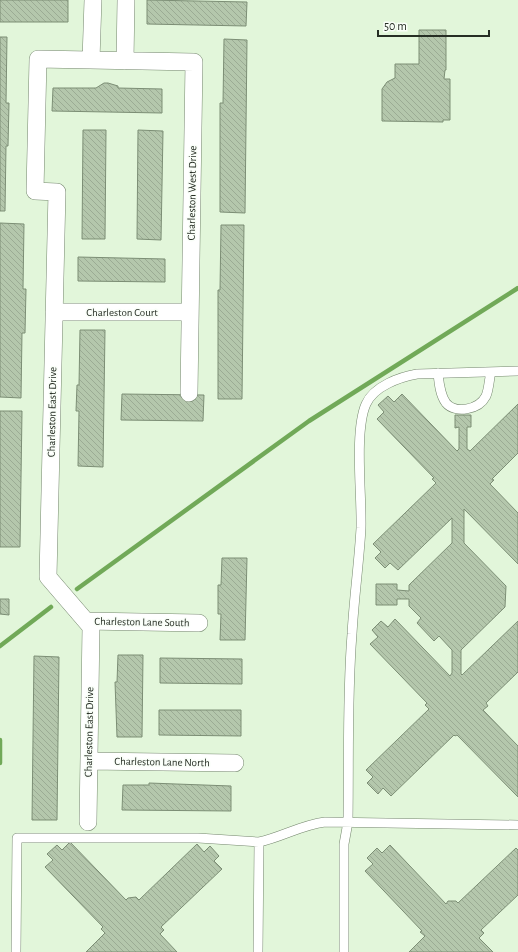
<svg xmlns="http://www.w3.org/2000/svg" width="518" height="952" viewBox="0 0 518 952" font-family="'Alegreya Sans',sans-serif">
	<defs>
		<pattern id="building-back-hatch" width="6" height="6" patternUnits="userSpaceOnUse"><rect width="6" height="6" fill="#b4c7ac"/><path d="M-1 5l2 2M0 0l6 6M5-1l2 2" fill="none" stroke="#9bab94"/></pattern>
	</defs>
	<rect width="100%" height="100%" fill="#e2f6da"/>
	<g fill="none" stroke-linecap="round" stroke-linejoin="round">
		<path stroke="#71a958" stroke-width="4.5" d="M77 589 309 421 518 288
			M0 646 51 607
			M0 740V763"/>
	</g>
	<path fill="url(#building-back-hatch)" stroke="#7c8e75" d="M0 0H68V22H0Z
		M147 0 247 2 246 26 147 24Z
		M419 30H446V70H445L444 79H450V120H443V122L382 121V89L387 82 395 78V64H419Z
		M0 37H7L6 103H9L8 146H6L5 211H0Z
		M224 39 247 40 245 213 220 212V103H223Z
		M104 83H108L118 86V88L162 89V113L52 111 53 88H96Z
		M83 130H106L105 239H82Z
		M138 130 163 131 161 240 137 239Z
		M0 223 24 224 23 289H26L25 333H22L21 398 0 397Z
		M221 225H244L242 399H218V290H220Z
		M78 257 165 259V282L78 281Z
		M80 330H105L103 467 78 466 79 411H76L77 385H79Z
		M122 394 204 395 203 421 121 420Z
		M402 394 457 451 459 449V427L455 428V415H471V427H467V449L470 451 518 404V453L492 479 494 480 490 484 518 513V564L464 509V543L506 586 505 607 461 650V674L462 675 518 621V672L486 703 488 706 483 710 518 746V797L457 735 455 736 454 735 391 796 383 788 378 794 367 783 373 777 366 770 429 709 425 705 427 703 370 644 378 637 372 630 381 621 388 627 395 619 450 676 452 673V650L439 636 434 641 417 623 421 618 409 606V599H397V605H376V584H397V590L409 591V585L452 543V518L398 570 390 563 385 568 375 558 381 552 373 544 436 483 432 479 434 478 377 419 384 412 378 405 388 396 394 402Z
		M0 411H22L20 547H0Z
		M222 558H247L245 640H220L221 614H218V585H221Z
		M0 599H9V615L0 614Z
		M118 655H143L142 737H117L115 682H117Z
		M34 656 59 657 57 820H32Z
		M160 658 242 659V684L160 683Z
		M159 710H241V736L159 735Z
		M149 783 231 786V811L122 810 123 785H149Z
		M70 842 126 900 128 898 136 897 139 900 197 844 204 852 210 846 219 856 214 861 222 869 161 927 164 930 160 934 177 952H86L105 933 101 929 103 927 45 867 53 860 47 854 57 845 62 850Z
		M390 845 446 904 448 901H456L458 903 516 848 518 850V895L481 930 484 933 479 938 493 952H409L425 936 420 932 422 931 365 871 373 864 367 858 377 848 382 853Z"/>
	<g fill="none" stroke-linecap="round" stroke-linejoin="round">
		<defs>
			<path id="lane" d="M438 373C439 383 440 395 446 403 455 414 479 410 486 396 489 389 489 380 491 372
				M16 952 17 838H198L259 842
				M258 952 259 842C282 837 301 825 325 822L518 825
				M344 952V844L348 822C349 759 347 696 352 634 354 598 359 563 361 528 362 496 354 431 366 404 374 386 400 377 417 374L518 371"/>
			<path id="street" d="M91 60 93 0
				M125 61 126 0
				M54 312H190
				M86 621 199 623
				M89 761 235 763
				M88 822 91 627 48 577 57 192 35 191 38 59 194 62 189 393"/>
		</defs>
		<use href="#lane" stroke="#75876e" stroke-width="10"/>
		<use href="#street" stroke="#75876e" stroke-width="18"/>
		<use href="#lane" stroke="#fff" stroke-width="9"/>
		<use href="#street" stroke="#fff" stroke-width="17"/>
	</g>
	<g text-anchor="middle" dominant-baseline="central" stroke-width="3" stroke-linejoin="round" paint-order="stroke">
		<g font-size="11" fill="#262e24" stroke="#f9fef8">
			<text transform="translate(192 193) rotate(-89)">Charleston West Drive</text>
			<text x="122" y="312">Charleston Court</text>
			<text transform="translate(52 412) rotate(-89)">Charleston East Drive</text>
			<text transform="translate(142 622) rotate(1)">Charleston Lane South</text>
			<text transform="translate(89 732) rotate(-89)">Charleston East Drive</text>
			<text transform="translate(162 762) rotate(1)">Charleston Lane North</text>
		</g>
	</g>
	<path d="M378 30v6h111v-6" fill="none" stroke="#262e24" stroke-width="2"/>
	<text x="384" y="30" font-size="12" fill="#262e24" stroke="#f9fef8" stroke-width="3" paint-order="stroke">50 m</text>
</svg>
